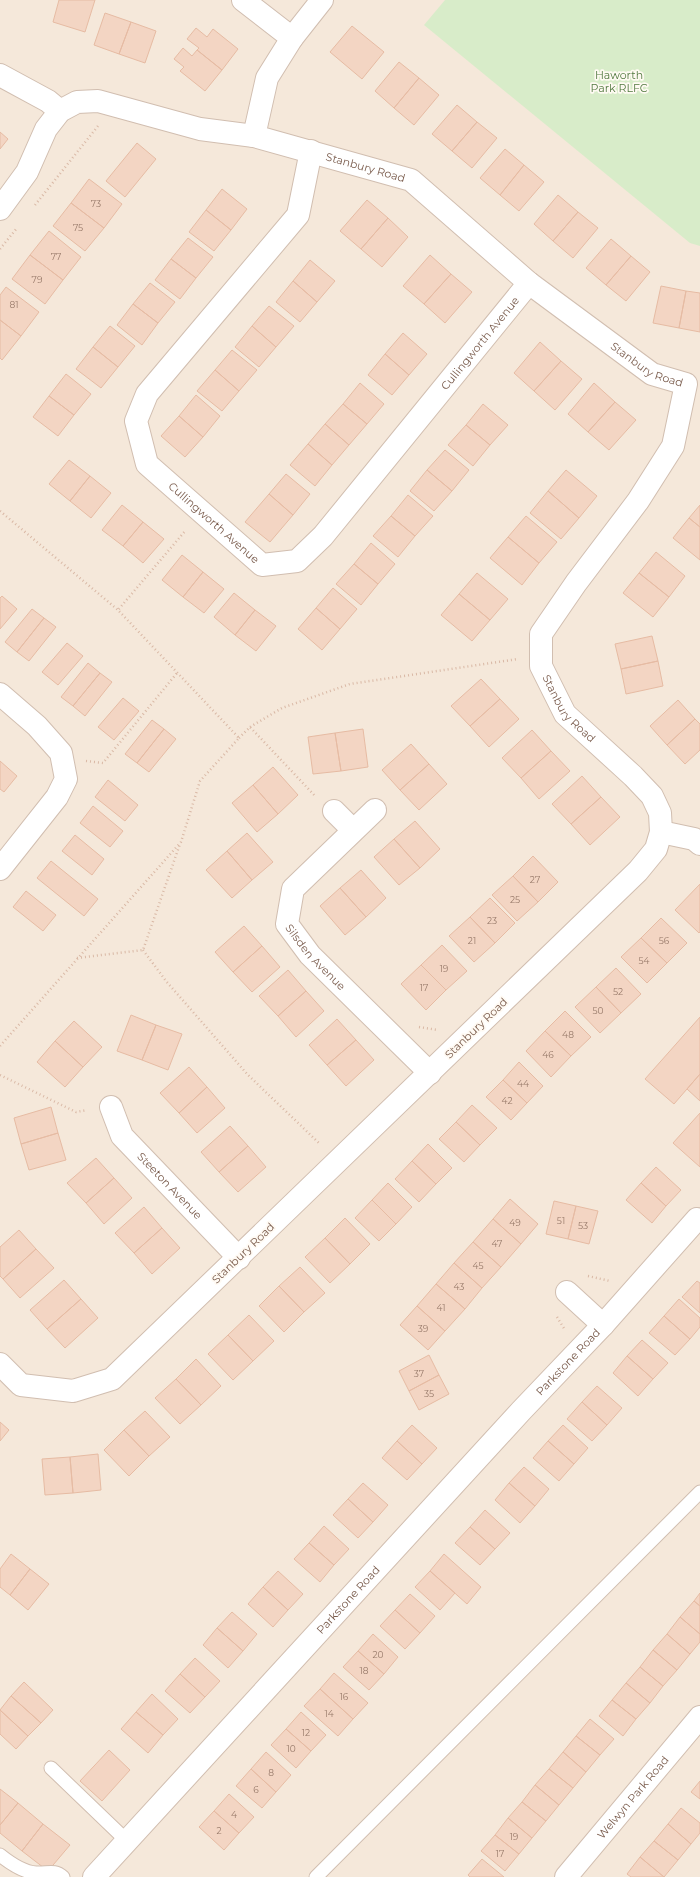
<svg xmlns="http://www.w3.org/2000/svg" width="700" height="1877" viewBox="0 0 700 1877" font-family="Montserrat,sans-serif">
	<rect width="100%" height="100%" fill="#fdf6ec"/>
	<path fill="#f5e8da" d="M0 0H700V1877H0Z"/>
	<path fill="#d8ecc9" d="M445 0H700V246L690 243 424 25Z"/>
	<path fill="#f3d5c3" stroke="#e6bba3" d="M59 0H95L85 32 53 22Z
		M105 13 131 22 119 54 94 45Z
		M131 22 156 31 145 63 119 54Z
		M352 26 384 52 362 79 330 52Z
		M196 28 207 37 213 29 238 49 222 70 197 50 199 48 187 39Z
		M183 48 192 56 197 50 222 70 205 91 180 71 184 67 174 59Z
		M399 62 419 78 394 108 375 91Z
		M419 78 439 95 414 125 394 108Z
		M457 105 477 122 452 151 432 134Z
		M477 122 497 138 472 168 452 151Z
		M0 132 8 139 0 149Z
		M137 143 156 159 125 197 106 181Z
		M505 149 524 165 500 195 480 178Z
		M524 165 544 182 519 211 500 195Z
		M89 179 122 204 104 228 71 203Z
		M222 189 247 209 231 230 206 210Z
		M558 195 578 212 553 241 534 224Z
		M367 200 388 218 361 249 340 231Z
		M71 203 104 228 85 251 53 226Z
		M206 210 231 230 214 251 189 232Z
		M578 212 598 228 573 258 553 241Z
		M388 218 408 237 382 267 361 249Z
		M49 231 81 257 63 280 30 255Z
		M188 238 213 257 196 278 171 259Z
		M611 239 631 256 606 285 586 268Z
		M30 255 63 280 45 304 12 279Z
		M430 255 451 274 424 304 403 286Z
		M631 256 650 272 626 301 606 285Z
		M171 259 196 278 180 299 155 280Z
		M310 260 335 281 317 302 293 281Z
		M451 274 472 292 445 323 424 304Z
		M293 281 317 302 300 322 276 302Z
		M150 283 175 302 158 323 133 304Z
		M661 286 686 291 679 328 653 323Z
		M6 287 39 312 21 336 0 320V295Z
		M686 291 700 293V332L679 328Z
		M133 304 158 323 142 345 117 325Z
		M269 306 294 326 276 347 252 326Z
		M0 320 21 336 2 360 0 358Z
		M110 326 135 346 118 367 93 347Z
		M252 326 276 347 259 367 235 347Z
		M403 333 427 354 409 375 385 354Z
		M540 342 561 361 534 391 514 373Z
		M93 347 118 367 101 388 76 369Z
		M232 350 257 370 239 391 215 370Z
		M385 354 409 375 392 395 368 375Z
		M561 361 582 379 555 410 534 391Z
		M215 370 239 391 222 411 197 391Z
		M66 374 91 394 74 415 49 396Z
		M360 383 384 404 367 424 343 404Z
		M594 383 615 402 588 432 568 414Z
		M196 395 220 416 203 437 179 416Z
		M49 396 74 415 58 436 33 417Z
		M615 402 636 420 609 450 588 432Z
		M343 404 367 424 349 445 325 424Z
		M483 404 508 425 490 445 466 425Z
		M179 416 203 437 185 457 161 436Z
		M325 424 349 445 332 465 308 444Z
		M466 425 490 445 473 466 448 445Z
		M308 444 332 465 315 486 290 465Z
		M445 450 469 470 452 491 427 470Z
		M69 460 90 476 70 501 49 484Z
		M427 470 452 491 434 511 410 491Z
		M566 470 597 496 579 518 548 491Z
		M286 474 310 494 293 515 269 494Z
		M90 476 111 493 91 518 70 501Z
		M548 491 579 518 561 539 530 513Z
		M269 494 293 515 270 542 245 522Z
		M408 495 433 516 415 536 391 516Z
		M122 505 143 522 123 546 102 530Z
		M700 505V527L689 518Z
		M391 516 415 536 398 557 373 536Z
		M526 516 557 542 539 563 508 537Z
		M689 518 700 527V560L673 538Z
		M143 522 164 539 143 563 123 546Z
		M508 537 539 563 522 585 490 558Z
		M371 543 395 564 378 584 354 564Z
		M656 552 685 576 669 597 639 573Z
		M182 555 203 572 183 597 162 580Z
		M354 564 378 584 361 605 336 584Z
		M203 572 224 589 204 613 183 597Z
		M477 573 508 599 490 620 459 594Z
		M639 573 669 597 653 617 623 593Z
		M333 588 357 609 340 629 316 608Z
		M234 593 255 610 235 635 214 617Z
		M459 594 490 620 472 641 441 615Z
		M2 596 17 609 0 629V598Z
		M316 608 340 629 322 650 298 629Z
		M32 609 44 618 17 652 5 642Z
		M255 610 276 626 256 651 235 635Z
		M44 618 56 627 29 661 17 652Z
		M652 636 658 661 621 669 615 644Z
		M67 643 83 656 58 685 42 672Z
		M658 661 663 686 626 694 621 669Z
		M88 663 100 673 73 706 61 697Z
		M100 673 112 682 85 716 73 706Z
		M481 679 500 699 470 726 451 706Z
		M123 698 139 711 114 740 98 727Z
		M500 699 519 719 489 747 470 726Z
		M678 700 695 719 667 745 650 726Z
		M695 719 700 724V750L685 764 667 745Z
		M152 720 164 729 137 763 125 754Z
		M164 729 176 739 149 772 137 763Z
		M363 729 368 767 341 771 335 733Z
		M532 730 551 751 521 778 502 758Z
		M335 733 341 771 313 774 308 737Z
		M411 744 429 764 400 790 382 770Z
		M551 751 570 771 539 799 521 778Z
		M0 761 17 776 4 792 0 789Z
		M429 764 447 784 419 810 400 790Z
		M273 767 298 795 278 814 253 785Z
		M582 776 601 797 571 824 552 804Z
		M108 780 138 805 125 821 95 797Z
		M253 785 278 814 257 832 232 803Z
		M601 797 620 817 590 845 571 824Z
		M93 806 123 831 110 847 80 823Z
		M415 821 440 849 420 868 394 839Z
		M247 833 273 862 252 880 227 851Z
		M75 835 104 859 92 875 62 851Z
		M394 839 420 868 399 885 374 857Z
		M227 851 252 880 232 898 206 870Z
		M533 856 558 882 538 902 513 876Z
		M51 861 98 899 84 916 37 878Z
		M361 870 386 898 366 917 340 888Z
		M513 876 538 902 517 921 492 895Z
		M700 884V932L699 933 675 910Z
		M340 888 366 917 345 935 320 906Z
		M26 891 56 915 43 931 13 907Z
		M490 898 515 923 495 943 470 917Z
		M470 917 495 943 474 962 449 936Z
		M661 918 687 943 667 963 641 938Z
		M244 926 262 946 233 972 215 952Z
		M641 938 667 963 647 983 621 957Z
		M442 945 467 971 446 990 421 965Z
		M262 946 280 967 252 992 233 972Z
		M421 965 446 990 426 1010 401 984Z
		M616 968 641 994 621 1013 596 987Z
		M288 970 306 991 278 1016 259 996Z
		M596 987 621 1013 600 1033 575 1007Z
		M306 991 324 1011 296 1037 278 1016Z
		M565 1011 591 1037 571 1056 545 1031Z
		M131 1015 156 1025 142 1060 117 1051Z
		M700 1017V1074L674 1104 645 1079Z
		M337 1019 356 1040 327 1065 309 1045Z
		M74 1021 102 1047 83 1067 55 1041Z
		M156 1025 182 1034 168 1070 142 1060Z
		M545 1031 571 1056 551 1077 526 1051Z
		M356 1040 374 1060 346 1086 327 1065Z
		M55 1041 83 1067 65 1087 37 1062Z
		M519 1062 543 1086 527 1103 503 1080Z
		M189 1067 207 1087 179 1113 160 1093Z
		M700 1074V1101L687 1089Z
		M503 1080 527 1103 511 1120 486 1097Z
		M207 1087 225 1108 197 1133 179 1113Z
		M472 1105 497 1128 480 1145 456 1122Z
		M51 1107 58 1133 21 1144 14 1118Z
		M700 1113V1167L673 1143Z
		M456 1122 480 1145 464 1162 439 1139Z
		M230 1126 248 1146 219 1172 201 1152Z
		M58 1133 66 1160 29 1170 21 1144Z
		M428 1144 452 1168 436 1184 412 1161Z
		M248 1146 266 1167 238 1192 219 1172Z
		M96 1158 114 1178 86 1203 67 1183Z
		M412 1161 436 1184 419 1202 395 1179Z
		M656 1167 681 1190 666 1206 641 1183Z
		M114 1178 132 1198 104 1224 86 1203Z
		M388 1183 412 1207 396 1224 372 1200Z
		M641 1183 666 1206 652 1223 626 1200Z
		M510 1199 538 1224 521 1244 493 1219Z
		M372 1200 396 1224 379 1241 355 1218Z
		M554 1201 576 1206 568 1239 546 1234Z
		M576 1206 598 1211 589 1244 568 1239Z
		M144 1207 162 1228 134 1253 115 1233Z
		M345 1218 370 1244 350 1264 325 1238Z
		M493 1219 521 1244 501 1267 473 1242Z
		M162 1228 180 1248 152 1274 134 1253Z
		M19 1230 36 1249 3 1279 0 1276V1247Z
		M325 1238 350 1264 330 1283 305 1257Z
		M473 1242 501 1267 482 1288 454 1263Z
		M36 1249 54 1268 20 1298 3 1279Z
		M454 1263 482 1288 465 1309 436 1284Z
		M300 1267 325 1293 304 1312 279 1286Z
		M64 1280 81 1299 47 1329 30 1310Z
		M697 1281 700 1283V1313L682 1297Z
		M436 1284 465 1309 445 1331 417 1306Z
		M279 1286 304 1312 284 1332 259 1306Z
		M81 1299 98 1318 65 1348 47 1329Z
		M679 1299 700 1318V1327L690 1339 664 1316Z
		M417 1306 445 1331 428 1350 400 1325Z
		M249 1315 274 1341 253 1361 228 1335Z
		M664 1316 690 1339 675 1355 649 1333Z
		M228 1335 253 1361 233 1380 208 1354Z
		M642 1340 668 1363 653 1379 627 1356Z
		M429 1355 439 1375 409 1391 399 1371Z
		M627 1356 653 1379 638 1396 613 1373Z
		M196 1359 221 1386 201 1405 176 1379Z
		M439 1375 449 1394 419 1410 409 1391Z
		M176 1379 201 1405 180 1424 155 1398Z
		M597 1386 622 1408 607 1425 582 1402Z
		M582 1402 607 1425 592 1441 567 1419Z
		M145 1411 170 1437 149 1456 124 1430Z
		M0 1422 9 1430 0 1441Z
		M412 1425 437 1448 422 1464 397 1441Z
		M563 1425 588 1448 574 1464 548 1441Z
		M124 1430 149 1456 129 1476 104 1450Z
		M397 1441 422 1464 407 1480 382 1458Z
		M548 1441 574 1464 559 1481 533 1458Z
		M98 1454 101 1490 73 1493 70 1457Z
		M70 1457 73 1493 45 1495 42 1459Z
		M524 1467 549 1489 535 1506 509 1483Z
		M363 1483 388 1505 373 1522 348 1499Z
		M509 1483 535 1506 520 1523 495 1500Z
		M348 1499 373 1522 358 1538 333 1515Z
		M485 1510 510 1533 495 1549 470 1527Z
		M324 1526 349 1549 334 1565 309 1543Z
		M470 1527 495 1549 480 1565 455 1543Z
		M309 1543 334 1565 320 1582 294 1559Z
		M11 1554 30 1569 10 1595 0 1587V1569Z
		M444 1554 481 1587 467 1604 430 1571Z
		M30 1569 49 1584 28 1610 10 1595Z
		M278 1571 303 1594 288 1610 263 1587Z
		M430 1571 455 1593 440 1610 415 1587Z
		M263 1587 288 1610 273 1627 248 1604Z
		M700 1593V1606L694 1601Z
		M410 1594 435 1616 420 1633 395 1610Z
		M694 1601 700 1606V1634L680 1617Z
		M395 1610 420 1633 405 1649 380 1626Z
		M232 1612 257 1634 243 1651 217 1628Z
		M680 1617 700 1634V1642L690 1654 667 1634Z
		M217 1628 243 1651 228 1668 203 1645Z
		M373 1634 398 1657 384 1674 358 1651Z
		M667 1634 690 1654 677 1670 653 1650Z
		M653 1650 677 1670 663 1686 640 1667Z
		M358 1651 384 1674 369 1690 343 1667Z
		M195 1658 220 1681 205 1697 180 1674Z
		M640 1667 663 1686 650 1703 626 1683Z
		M334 1673 368 1703 353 1719 320 1689Z
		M180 1674 205 1697 190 1713 165 1691Z
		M24 1682 53 1710 41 1723 11 1696Z
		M626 1683 650 1703 636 1719 612 1700Z
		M320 1689 353 1719 338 1736 304 1706Z
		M152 1694 178 1719 163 1735 136 1712Z
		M11 1696 41 1723 28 1736 0 1710Z
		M612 1700 636 1719 623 1736 599 1716Z
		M0 1710 28 1736 16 1749 0 1734Z
		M136 1712 163 1735 148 1753 121 1729Z
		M301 1712 326 1735 311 1751 286 1729Z
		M590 1719 614 1739 600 1755 576 1736Z
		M286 1729 311 1751 296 1768 271 1745Z
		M576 1736 600 1755 586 1772 563 1752Z
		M109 1750 130 1770 102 1801 80 1781Z
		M266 1752 291 1775 276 1792 251 1769Z
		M563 1752 586 1772 573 1788 549 1769Z
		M251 1769 276 1792 262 1808 236 1786Z
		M549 1769 573 1788 559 1805 535 1785Z
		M700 1781V1799L691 1792Z
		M535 1785 559 1805 546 1821 522 1802Z
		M0 1789 18 1803 0 1825Z
		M229 1794 254 1817 239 1833 214 1811Z
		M522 1802 546 1821 532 1838 508 1818Z
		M18 1803 43 1824 22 1851 0 1833V1825Z
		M681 1808 700 1823V1833L691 1844 668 1824Z
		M214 1811 239 1833 224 1850 199 1827Z
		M508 1818 532 1838 519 1854 495 1835Z
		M43 1824 70 1845 48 1871 22 1851Z
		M668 1824 691 1844 678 1860 654 1841Z
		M495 1835 519 1854 505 1871 481 1851Z
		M654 1841 678 1860 664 1877 640 1857Z
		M640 1857 664 1877H631L627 1874Z
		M482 1859 504 1877H470L468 1875Z"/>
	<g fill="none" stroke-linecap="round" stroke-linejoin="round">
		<defs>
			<path id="lane" d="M51 1768 127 1841
				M0 1855C10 1863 23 1872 36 1873 47 1874 54 1869 63 1877
				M316 1877 700 1492"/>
			<g id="street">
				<path d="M243 0 292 38 267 78 254 136"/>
				<path d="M292 38 322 0"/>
				<path d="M0 75 48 101 60 111"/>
				<path id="s1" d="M311 151 298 215 147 394 136 421 147 464 262 565 297 561 323 536 529 283"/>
				<path id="s2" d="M0 209 27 172 46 129 60 111 77 102 98 101 200 129 254 136 411 180 529 283 652 374 686 384 673 446 638 501 576 583 541 634V666L565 714 633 776 652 796 660 813 661 832 656 849 638 871 112 1379 73 1391 21 1385 0 1364"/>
				<path d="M0 694 37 726 61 753 66 779 57 797 0 869"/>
				<path id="s3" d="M375 810 293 889 287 924 310 955 430 1073"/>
				<path d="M334 811 353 830"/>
				<path d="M661 832 694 839 700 844"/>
				<path id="s4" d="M111 1107 122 1136 239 1258"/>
				<path d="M567 1292 603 1325"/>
				<path id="s5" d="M94 1877 521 1411 603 1325 697 1219"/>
				<path id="s6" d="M566 1877 700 1717"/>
			</g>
		</defs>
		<use href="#lane" stroke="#d1beb0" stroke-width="15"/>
		<use href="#street" stroke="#d1beb0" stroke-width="24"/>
		<path stroke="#d9b8a5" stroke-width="2.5" stroke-dasharray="1 3" stroke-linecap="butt" d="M35 205 98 126
			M0 249 17 228
			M0 511 118 610
			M250 727 282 708 350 684 518 659
			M239 738 250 727 316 797
			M86 761 103 763 177 673
			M143 950 166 981 248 1075 320 1144
			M77 958 143 950 180 844
			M419 1027 438 1030
			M0 1046 181 842 200 781 239 738 118 610 186 530
			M0 1075 76 1112 87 1110
			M588 1276 610 1281
			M557 1317 565 1330"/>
		<use href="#lane" stroke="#fff" stroke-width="13"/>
		<use href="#street" stroke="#fff" stroke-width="22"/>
	</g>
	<g text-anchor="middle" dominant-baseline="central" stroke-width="3.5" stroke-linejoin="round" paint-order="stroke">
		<g font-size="9" fill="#987a6a">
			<text x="96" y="203">73</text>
			<text x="78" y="227">75</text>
			<text x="56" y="256">77</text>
			<text x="37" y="279">79</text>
			<text x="14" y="304">81</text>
			<text x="535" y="879">27</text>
			<text x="515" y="899">25</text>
			<text x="492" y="920">23</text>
			<text x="472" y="940">21</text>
			<text x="664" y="940">56</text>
			<text x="644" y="960">54</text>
			<text x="444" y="968">19</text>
			<text x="424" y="987">17</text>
			<text x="618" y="991">52</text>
			<text x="598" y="1010">50</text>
			<text x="568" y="1034">48</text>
			<text x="548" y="1054">46</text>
			<text x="523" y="1083">44</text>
			<text x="507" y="1100">42</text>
			<text x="561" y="1220">51</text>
			<text x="515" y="1222">49</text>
			<text x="583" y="1225">53</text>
			<text x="497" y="1243">47</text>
			<text x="478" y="1265">45</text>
			<text x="459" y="1286">43</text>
			<text x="441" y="1307">41</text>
			<text x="423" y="1328">39</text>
			<text x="419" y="1373">37</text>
			<text x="429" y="1393">35</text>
			<text x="378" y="1654">20</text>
			<text x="364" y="1670">18</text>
			<text x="344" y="1696">16</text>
			<text x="329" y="1713">14</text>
			<text x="306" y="1732">12</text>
			<text x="291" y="1748">10</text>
			<text x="271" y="1772">8</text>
			<text x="256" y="1789">6</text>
			<text x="234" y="1814">4</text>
			<text x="219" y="1830">2</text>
			<text x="514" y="1836">19</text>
			<text x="500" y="1853">17</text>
		</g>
		<g font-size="11" fill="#537a41" stroke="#fffaf3">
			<text x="619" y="75">Haworth<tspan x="619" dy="13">Park RLFC</tspan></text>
		</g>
		<g font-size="11" fill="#7a5c4d" stroke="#fffaf3">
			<text stroke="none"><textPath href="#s2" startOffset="432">Stanbury Road</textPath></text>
			<text stroke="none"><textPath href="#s1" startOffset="846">Cullingworth Avenue</textPath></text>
			<text stroke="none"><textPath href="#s2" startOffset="780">Stanbury Road</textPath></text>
			<text stroke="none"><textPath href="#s1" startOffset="462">Cullingworth Avenue</textPath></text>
			<text stroke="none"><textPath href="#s2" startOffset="1201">Stanbury Road</textPath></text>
			<text stroke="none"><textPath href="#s3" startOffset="193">Silsden Avenue</textPath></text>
			<text transform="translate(476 1028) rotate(-44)">Stanbury Road</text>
			<text stroke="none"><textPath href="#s4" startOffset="100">Steeton Avenue</textPath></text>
			<text transform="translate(243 1253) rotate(-44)">Stanbury Road</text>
			<text stroke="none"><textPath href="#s5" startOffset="700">Parkstone Road</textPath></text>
			<text stroke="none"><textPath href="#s5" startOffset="376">Parkstone Road</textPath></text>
			<text stroke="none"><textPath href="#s6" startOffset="104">Welwyn Park Road</textPath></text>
		</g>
	</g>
</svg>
